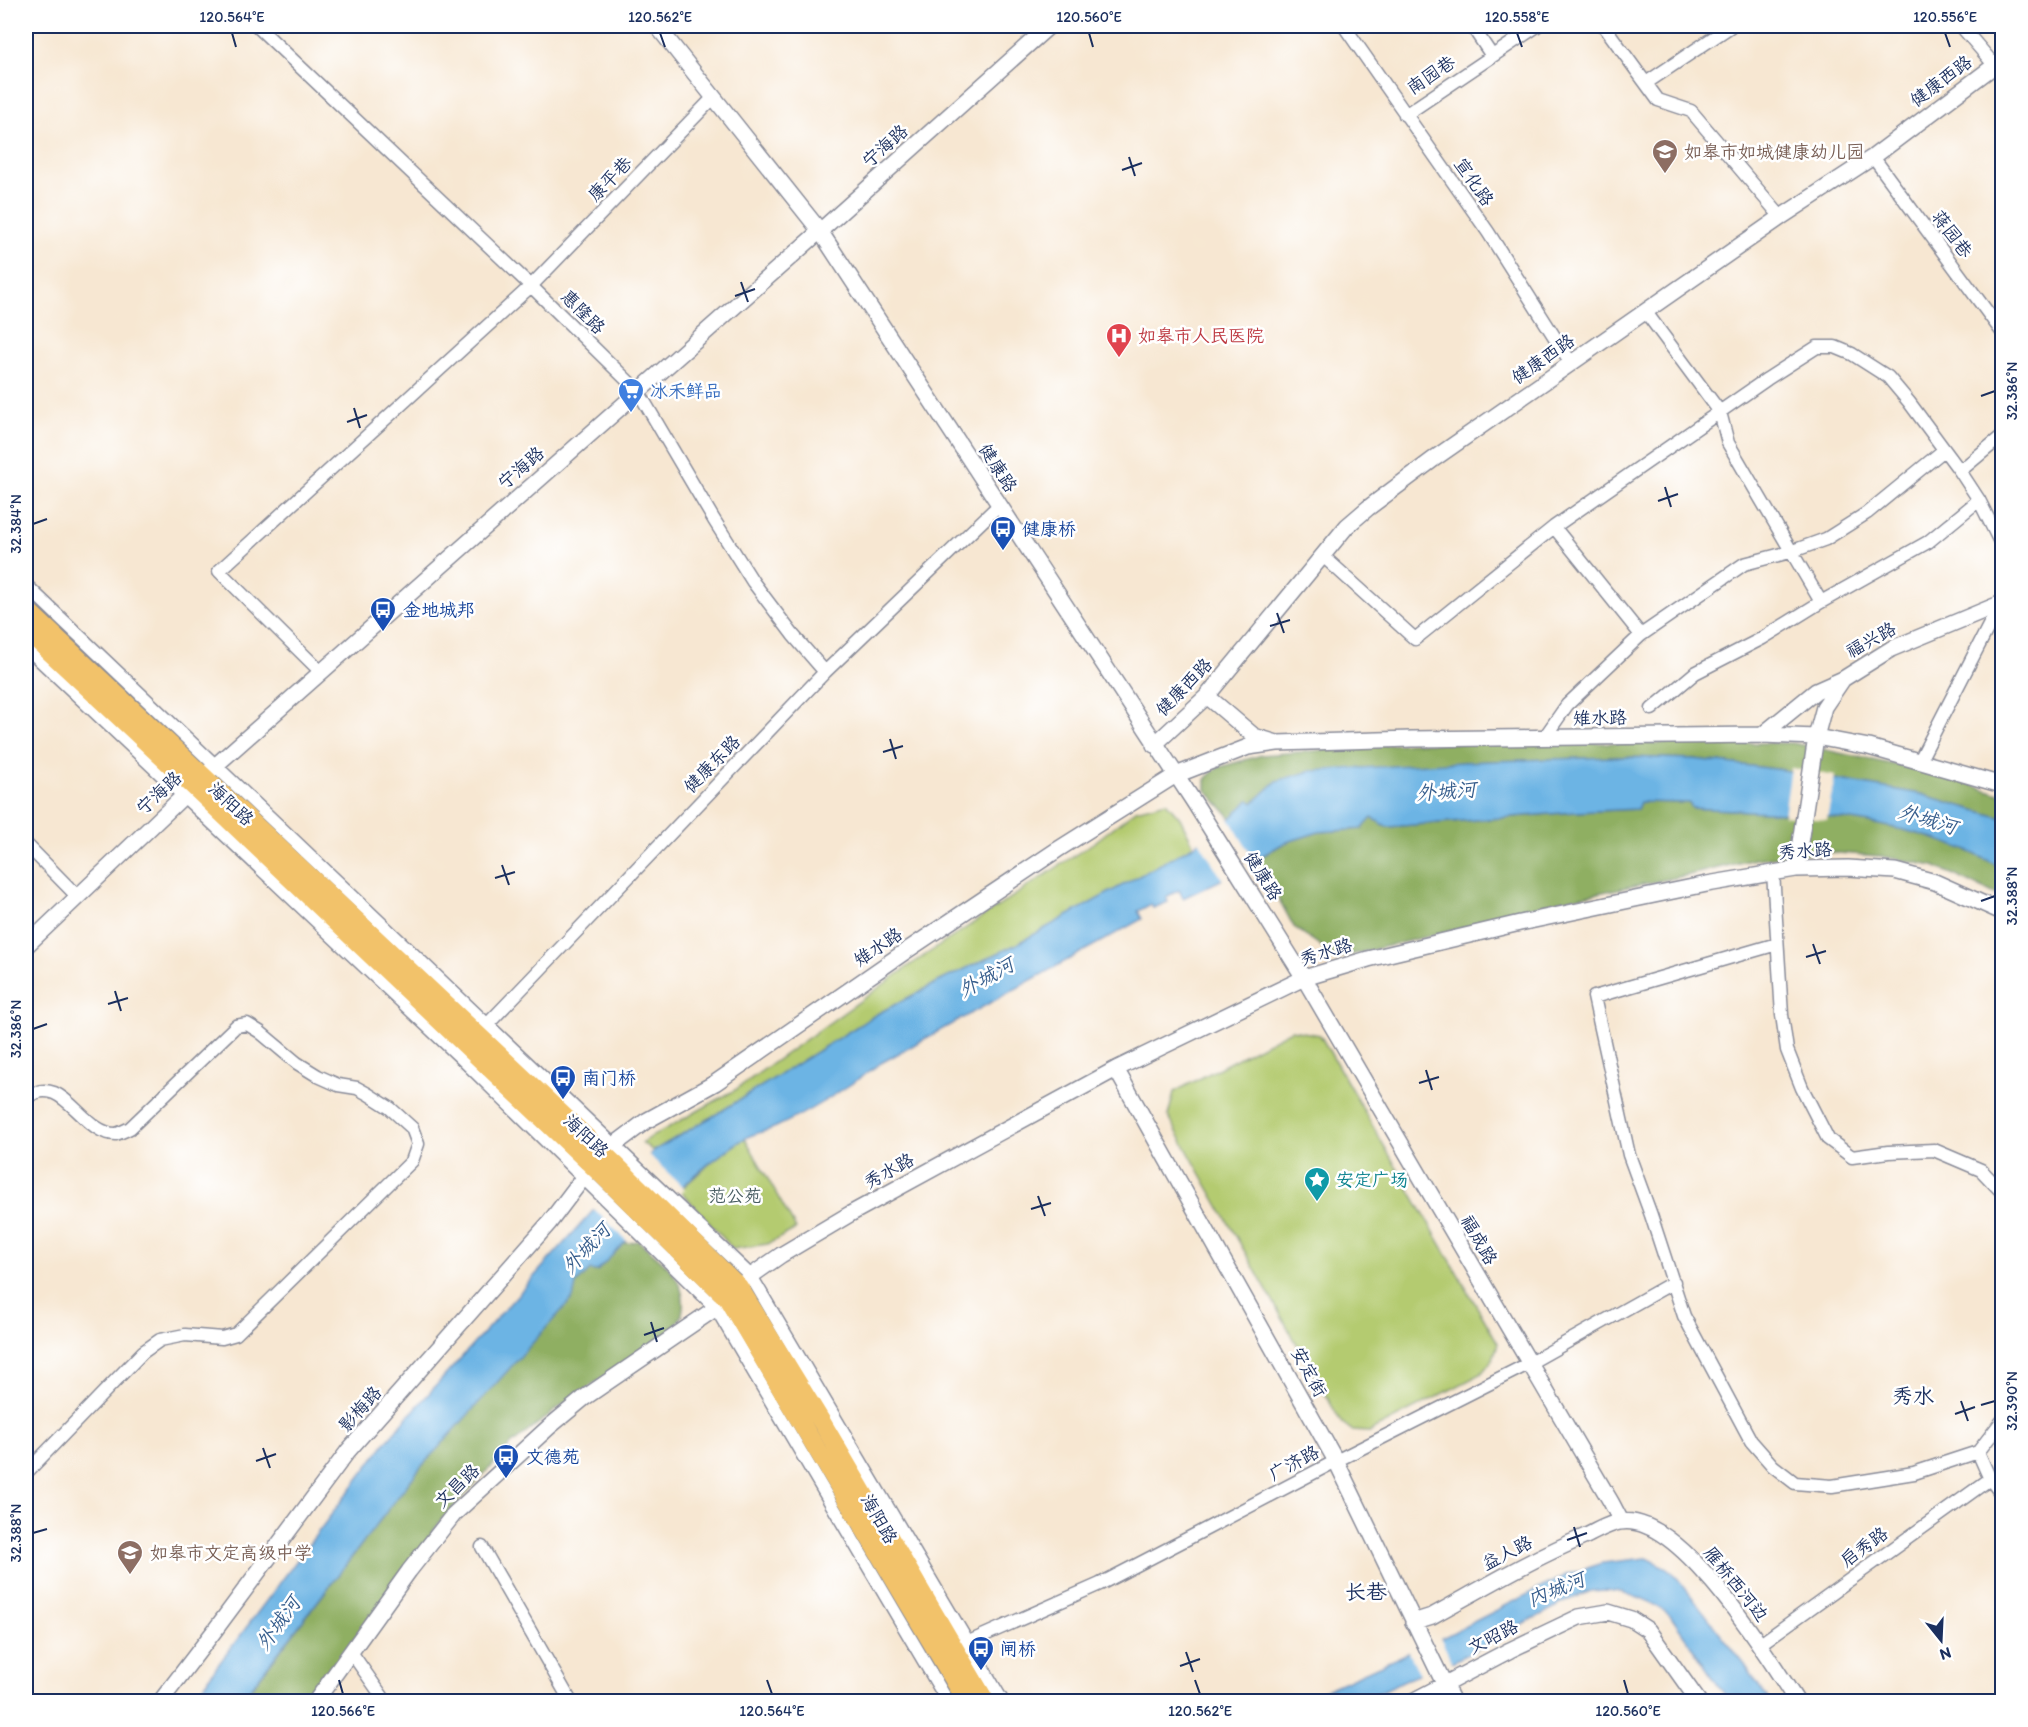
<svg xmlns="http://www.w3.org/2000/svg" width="2028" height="1727" viewBox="0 0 2028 1727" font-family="Itim,'LXGW WenKai TC',sans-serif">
	<rect width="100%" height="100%" fill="#fff"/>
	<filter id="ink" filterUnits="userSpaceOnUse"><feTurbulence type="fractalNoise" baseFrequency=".0167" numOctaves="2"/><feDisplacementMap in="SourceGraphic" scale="12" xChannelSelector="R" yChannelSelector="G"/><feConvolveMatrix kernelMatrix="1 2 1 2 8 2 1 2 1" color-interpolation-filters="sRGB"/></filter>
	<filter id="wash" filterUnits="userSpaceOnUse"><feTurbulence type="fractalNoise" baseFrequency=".008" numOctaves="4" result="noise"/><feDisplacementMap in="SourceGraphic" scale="24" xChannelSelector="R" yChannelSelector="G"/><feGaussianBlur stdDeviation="1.35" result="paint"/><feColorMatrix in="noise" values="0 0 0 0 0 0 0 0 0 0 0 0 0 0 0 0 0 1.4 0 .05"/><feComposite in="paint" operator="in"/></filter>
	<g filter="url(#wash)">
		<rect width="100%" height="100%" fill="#f7e7d2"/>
		<path fill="#b4cb6f" stroke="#687d66" stroke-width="1.5" d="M1166 802 1180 818 1194 846 1015 945 938 982 877 1014 720 1112 653 1151 642 1142 735 1090 909 966 1096 841 1136 810Z
			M1291 1030 1320 1035 1498 1343 1493 1359 1481 1374 1369 1432 1353 1431 1341 1422 1168 1116 1174 1092Z
			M745 1138 796 1229 768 1244 733 1249 680 1190 715 1159Z"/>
		<path fill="#8faf62" stroke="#556f60" stroke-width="1.5" d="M1411 743H1793L1942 775 2002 795V818L1920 794 1782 770 1694 759 1619 757 1463 762 1277 781 1253 803 1249 801 1231 818 1206 790V778L1217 768 1262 755Z
			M1640 802 1689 803 1692 808C1796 813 1910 815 2002 868V897L1934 866 1880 856 1824 852 1755 859 1689 875 1552 902 1467 927 1338 958 1294 927 1257 859 1284 843 1319 832 1362 829 1372 817 1388 827 1575 812 1637 809Z
			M638 1241C661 1259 690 1280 682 1314 681 1319 675 1325 672 1330L558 1408 512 1444 442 1519 310 1701 241 1702 420 1468 572 1298 576 1284 590 1270 597 1271 624 1243Z"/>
		<path fill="#6cb4e4" stroke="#4472a1" stroke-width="1.5" d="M1619 757 1694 759 1782 770 1920 794 2002 818V868C1910 815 1796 813 1692 808L1689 803 1640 802 1637 809 1575 812 1388 827 1372 818 1362 829 1319 832 1284 843 1219 881 1183 898 1179 890 1166 897 1168 902 1153 908 1151 904 1138 911 1142 919 881 1063C848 1087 813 1110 776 1127 765 1132 752 1133 742 1140 689 1174 641 1226 597 1271L590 1270 576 1284 573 1298 420 1468 241 1701 195 1702 209 1677 389 1438 592 1212 653 1151 720 1112 877 1014 938 982 1015 945 1193 846 1231 818 1249 800 1253 803 1277 781 1311 771 1463 762Z
			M1646 1558 1667 1568 1678 1579 1745 1665 1769 1701H1729L1670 1615 1655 1605 1641 1599 1622 1592 1605 1590 1591 1591 1569 1600 1456 1660 1405 1680 1361 1701 1299 1702 1448 1635 1566 1575 1603 1563Z"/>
		<path fill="#f7e7d2" d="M1791 768 1835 776 1827 820 1784 816Z
			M1228 817 1256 863 1224 882 1198 839Z
			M647 1153 685 1189 629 1243 593 1208Z
			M1439 1635 1453 1664 1421 1677 1408 1650Z"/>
	</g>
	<g filter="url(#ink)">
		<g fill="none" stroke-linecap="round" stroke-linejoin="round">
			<defs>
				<path id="minor" d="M257 26 531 286 638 391 714 520 753 582 793 635 825 672
					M1344 26 1488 232 1571 363
					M1472 26 1492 56
					M1604 26 1658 100 1691 111 1781 217
					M1961 26 2002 74
					M1646 83 1731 26
					M1405 115 1537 26
					M1873 157 2002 332
					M1645 311 1720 412 1728 443 1821 602
					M1960 471 2002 436
					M1554 527 1641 635
					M1323 556 1415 639 1554 527 1767 379 1817 347H1835L1852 354 1888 377 1909 402 1960 471 1979 500 2002 546
					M26 585 751 1276 1003 1702
					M26 647 459 1056 716 1308 948 1702
					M321 672 219 571 531 286 714 97
					M1652 709 1695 673 1763 638 1821 602 1928 542 1979 500
					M1544 738 1567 705 1641 635 1744 564 1790 552 1826 539 1867 513 1944 450
					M1920 760 2000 604
					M26 844 78 897
					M1773 872 1782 1015 1787 1050 1802 1088 1828 1139 1852 1157 1888 1152 1934 1150 1981 1170 2002 1192
					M1777 944 1594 997 1629 1155 1651 1215 1684 1316 1751 1441 1773 1466 1795 1483 1832 1486 1914 1473 1978 1452 2002 1421
					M484 1028 825 672 999 505
					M26 1098C63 1070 81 1134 116 1134 120 1133 126 1130 130 1128L236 1026 247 1024 260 1032 297 1063 318 1076 338 1085 357 1088 368 1094 390 1108 412 1128 418 1144 412 1161 236 1334 222 1338 185 1335 160 1340 143 1352 26 1473
					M1978 1452 1990 1479 2002 1495
					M482 1547 571 1702
					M962 1645 1100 1584 1208 1528 1336 1461 1528 1364 1674 1282
					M1759 1645 1990 1479
					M351 1652 386 1702"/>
				<path id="tertiary" d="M657 26 820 231 1194 802 1304 978 1611 1502 1621 1521
					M1207 696 1254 736 1277 743 1412 739 1762 735 1816 737 1869 747 2002 785
					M1762 735 1816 691 1843 679
					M1154 745 1207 696 1347 526 1368 508 1435 458 1781 217 1873 157 2002 60
					M1796 869 1816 737 1824 707 1843 679 1891 649 2002 603
					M26 946 215 766 820 231 1049 26
					M1116 1069 1336 1461 1453 1702
					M1413 1622 1432 1616C1483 1588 1533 1558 1586 1536 1597 1531 1609 1523 1620 1522 1680 1511 1768 1657 1797 1702
					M160 1702 215 1630 348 1451 549 1223 583 1178 614 1145 646 1121 715 1083 903 953 1057 850 1176 775 1248 747 1277 743
					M315 1702 409 1571 454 1514 549 1427 584 1398 716 1308 751 1276 781 1255 850 1214 1116 1069 1304 978 1368 959 1520 923 1707 884 1796 869 1848 868 1895 871 1935 882 2002 912
					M1411 1702 1510 1650 1579 1617 1608 1612 1631 1619 1648 1630 1699 1702"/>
				<path id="primary" d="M26 609 615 1164 739 1287 823 1424 986 1702
					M26 630 194 787 603 1176 727 1298 967 1702"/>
			</defs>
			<use href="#minor" stroke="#898b98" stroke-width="15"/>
			<use href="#tertiary" stroke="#898b98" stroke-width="18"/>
			<use href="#primary" stroke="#898b98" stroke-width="21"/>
			<use href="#minor" stroke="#fff" stroke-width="12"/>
			<use href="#tertiary" stroke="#fff" stroke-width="15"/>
			<use href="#primary" stroke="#f2c26a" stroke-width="18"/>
		</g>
	</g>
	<path fill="none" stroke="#1b2f5e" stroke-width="2" d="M232 33 236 47M660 33 665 47M1089 33 1093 47M1517 33 1522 47M1945 33 1950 47M1129 157 1135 176M1122 170 1142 163M741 282 748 302M735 296 755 289M1981 396 1995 391M354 408 360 428M347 422 367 415M1665 487 1671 507M1658 501 1678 494M33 524 47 519M1277 613 1284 633M1270 626 1290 620M890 739 896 759M883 752 903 746M502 865 509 885M495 878 515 872M1981 901 1995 896M1813 944 1820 964M1806 957 1826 951M115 991 121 1011M108 1004 128 998M33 1029 47 1024M1426 1070 1432 1090M1419 1083 1439 1077M1038 1196 1045 1216M1031 1209 1051 1203M651 1322 657 1342M644 1335 664 1328M1961 1401 1968 1421M1981 1405 1995 1401M1955 1414 1975 1407M263 1448 270 1468M256 1461 276 1454M1574 1527 1580 1547M33 1533 47 1529M1567 1540 1587 1533M1186 1652 1193 1672M1180 1666 1200 1659M339 1680 343 1694M767 1680 772 1694M1195 1680 1200 1694M1624 1680 1628 1694"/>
	<defs>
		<symbol id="school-pin" viewBox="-11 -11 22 30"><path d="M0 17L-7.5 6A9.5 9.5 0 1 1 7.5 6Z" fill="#8d6e63" stroke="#fff"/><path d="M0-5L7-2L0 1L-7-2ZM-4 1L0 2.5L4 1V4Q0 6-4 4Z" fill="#fff"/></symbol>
		<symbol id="hospital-pin" viewBox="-11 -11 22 30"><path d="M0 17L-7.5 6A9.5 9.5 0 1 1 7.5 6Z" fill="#e0444e" stroke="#fff"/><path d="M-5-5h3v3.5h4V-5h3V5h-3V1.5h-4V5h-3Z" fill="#fff"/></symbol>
		<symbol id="supermarket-pin" viewBox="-11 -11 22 30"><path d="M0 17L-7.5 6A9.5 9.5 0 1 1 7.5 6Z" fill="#3f7fe0" stroke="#fff"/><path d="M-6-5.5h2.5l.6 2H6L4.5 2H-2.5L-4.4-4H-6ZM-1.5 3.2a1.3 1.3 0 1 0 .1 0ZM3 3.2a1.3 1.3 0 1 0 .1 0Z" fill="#fff"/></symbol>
		<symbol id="bus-pin" viewBox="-11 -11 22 30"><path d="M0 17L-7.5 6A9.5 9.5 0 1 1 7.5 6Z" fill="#1a4fb4" stroke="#fff"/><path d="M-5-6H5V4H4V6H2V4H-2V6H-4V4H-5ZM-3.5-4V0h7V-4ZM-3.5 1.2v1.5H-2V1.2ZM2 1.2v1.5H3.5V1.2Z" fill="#fff"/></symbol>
		<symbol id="sight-pin" viewBox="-11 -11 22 30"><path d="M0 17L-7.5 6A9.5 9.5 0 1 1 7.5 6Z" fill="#0f9aa8" stroke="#fff"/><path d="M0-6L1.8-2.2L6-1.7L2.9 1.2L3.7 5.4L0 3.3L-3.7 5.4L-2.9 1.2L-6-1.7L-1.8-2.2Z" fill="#fff"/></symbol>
	</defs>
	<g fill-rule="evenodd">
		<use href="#school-pin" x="1650" y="137" width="30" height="40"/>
		<use href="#hospital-pin" x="1104" y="321" width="30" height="40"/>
		<use href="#supermarket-pin" x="616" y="376" width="30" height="40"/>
		<use href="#bus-pin" x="988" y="514" width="30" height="40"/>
		<use href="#bus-pin" x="368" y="595" width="30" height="40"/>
		<use href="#bus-pin" x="548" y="1063" width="30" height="40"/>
		<use href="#sight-pin" x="1302" y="1165" width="30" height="40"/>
		<use href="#bus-pin" x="491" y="1442" width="30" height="40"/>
		<use href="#school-pin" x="115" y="1538" width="30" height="40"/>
		<use href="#bus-pin" x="966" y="1634" width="30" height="40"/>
	</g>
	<g text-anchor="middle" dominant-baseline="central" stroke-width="5" stroke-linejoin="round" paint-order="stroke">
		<g font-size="18" fill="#1b2f5e" stroke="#fff">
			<text transform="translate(1431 75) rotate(-34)">南园巷</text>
			<text transform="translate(1941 81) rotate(-37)">健康西路</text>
			<text transform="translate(885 146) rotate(-42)">宁海路</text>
			<text transform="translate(610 179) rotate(-46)">康平巷</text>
			<text transform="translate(1474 182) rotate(55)">宣化路</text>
			<text transform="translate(1952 234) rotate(53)">蒋园巷</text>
			<text transform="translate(583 312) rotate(45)">惠隆路</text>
			<text transform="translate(1543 359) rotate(-35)">健康西路</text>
			<text transform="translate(521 468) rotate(-41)">宁海路</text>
			<text transform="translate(998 468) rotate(57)">健康路</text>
			<text transform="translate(1871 640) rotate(-29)">福兴路</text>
			<text transform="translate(1184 687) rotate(-46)">健康西路</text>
			<text transform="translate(1600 718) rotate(-1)">雉水路</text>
			<text transform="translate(712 764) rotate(-46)">健康东路</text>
			<text transform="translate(159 793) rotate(-43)">宁海路</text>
			<text transform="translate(231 804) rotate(43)">海阳路</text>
			<text transform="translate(1805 851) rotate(-4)">秀水路</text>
			<text transform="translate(1263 876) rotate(58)">健康路</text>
			<text transform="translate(878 947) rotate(-34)">雉水路</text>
			<text transform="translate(1326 952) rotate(-17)">秀水路</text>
			<text transform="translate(586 1136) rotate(43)">海阳路</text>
			<text transform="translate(889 1171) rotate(-29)">秀水路</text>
			<text transform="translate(1479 1240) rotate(60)">福成路</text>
			<text transform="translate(1309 1372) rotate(61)">安定街</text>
			<text transform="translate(360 1409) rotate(-48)">影梅路</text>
			<text transform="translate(1294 1463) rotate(-28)">广济路</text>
			<text transform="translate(457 1486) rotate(-44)">文昌路</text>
			<text transform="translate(879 1519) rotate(60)">海阳路</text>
			<text transform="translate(1864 1547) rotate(-36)">启秀路</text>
			<text transform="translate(1507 1553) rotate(-27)">益人路</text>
			<text transform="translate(1736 1584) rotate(51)">雁桥西河边</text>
			<text transform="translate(1493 1637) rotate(-27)">文昭路</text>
		</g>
		<g font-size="18" fill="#785e54" stroke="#fff" text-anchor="start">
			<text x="1684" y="152">如皋市如城健康幼儿园</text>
			<text x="150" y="1553">如皋市文定高级中学</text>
		</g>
		<g font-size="18" fill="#be3a42" stroke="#fff" text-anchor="start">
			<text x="1138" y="336">如皋市人民医院</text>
		</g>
		<g font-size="18" fill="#366cbe" stroke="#fff" text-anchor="start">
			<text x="650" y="391">冰禾鲜品</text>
		</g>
		<g font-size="18" fill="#164399" stroke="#fff" text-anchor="start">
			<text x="1022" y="529">健康桥</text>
			<text x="403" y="610">金地城邦</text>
			<text x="582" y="1078">南门桥</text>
			<text x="526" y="1457">文德苑</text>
			<text x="1000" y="1649">闸桥</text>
		</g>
		<g font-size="18" fill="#0d838f" stroke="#fff" text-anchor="start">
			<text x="1336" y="1180">安定广场</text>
		</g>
		<g font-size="18" fill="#495e63" stroke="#fff">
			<text x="735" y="1196">范公苑</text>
		</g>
		<g font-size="20" font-style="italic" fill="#375e8d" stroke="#fff">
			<text transform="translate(1446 791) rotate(-4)">外城河</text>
			<text transform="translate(1928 819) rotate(17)">外城河</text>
			<text transform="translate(986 977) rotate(-29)">外城河</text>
			<text transform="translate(586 1248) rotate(-47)">外城河</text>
			<text transform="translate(1556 1589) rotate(-22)">内城河</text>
			<text transform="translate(278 1623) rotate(-54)">外城河</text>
		</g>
		<g font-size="21" fill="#1b2f5e" stroke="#fff">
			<text x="1913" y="1395">秀水</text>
			<text x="1366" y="1591">长巷</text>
		</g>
	</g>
	<rect width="2028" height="1727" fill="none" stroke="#fff" stroke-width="66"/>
	<g transform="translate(1941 1640) rotate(162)" stroke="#ffffff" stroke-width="4.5" paint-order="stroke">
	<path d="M0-4.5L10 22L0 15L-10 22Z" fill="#1b2f5e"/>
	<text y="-9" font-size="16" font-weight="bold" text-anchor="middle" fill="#1b2f5e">N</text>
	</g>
	<rect x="33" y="33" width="1962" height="1661" fill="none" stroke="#1b2f5e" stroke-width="2"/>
	<g font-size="15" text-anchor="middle" fill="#1b2f5e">
		<text x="232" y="22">120.564°E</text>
		<text x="660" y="22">120.562°E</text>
		<text x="1089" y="22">120.560°E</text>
		<text x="1517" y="22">120.558°E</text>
		<text x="1945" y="22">120.556°E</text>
		<text transform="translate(2012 391) rotate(-90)" y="5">32.386°N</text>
		<text transform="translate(16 524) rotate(-90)" y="5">32.384°N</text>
		<text transform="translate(2012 896) rotate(-90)" y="5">32.388°N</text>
		<text transform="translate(16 1029) rotate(-90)" y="5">32.386°N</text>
		<text transform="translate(2012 1401) rotate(-90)" y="5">32.390°N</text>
		<text transform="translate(16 1533) rotate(-90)" y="5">32.388°N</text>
		<text x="343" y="1716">120.566°E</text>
		<text x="772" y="1716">120.564°E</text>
		<text x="1200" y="1716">120.562°E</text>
		<text x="1628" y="1716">120.560°E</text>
	</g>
</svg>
